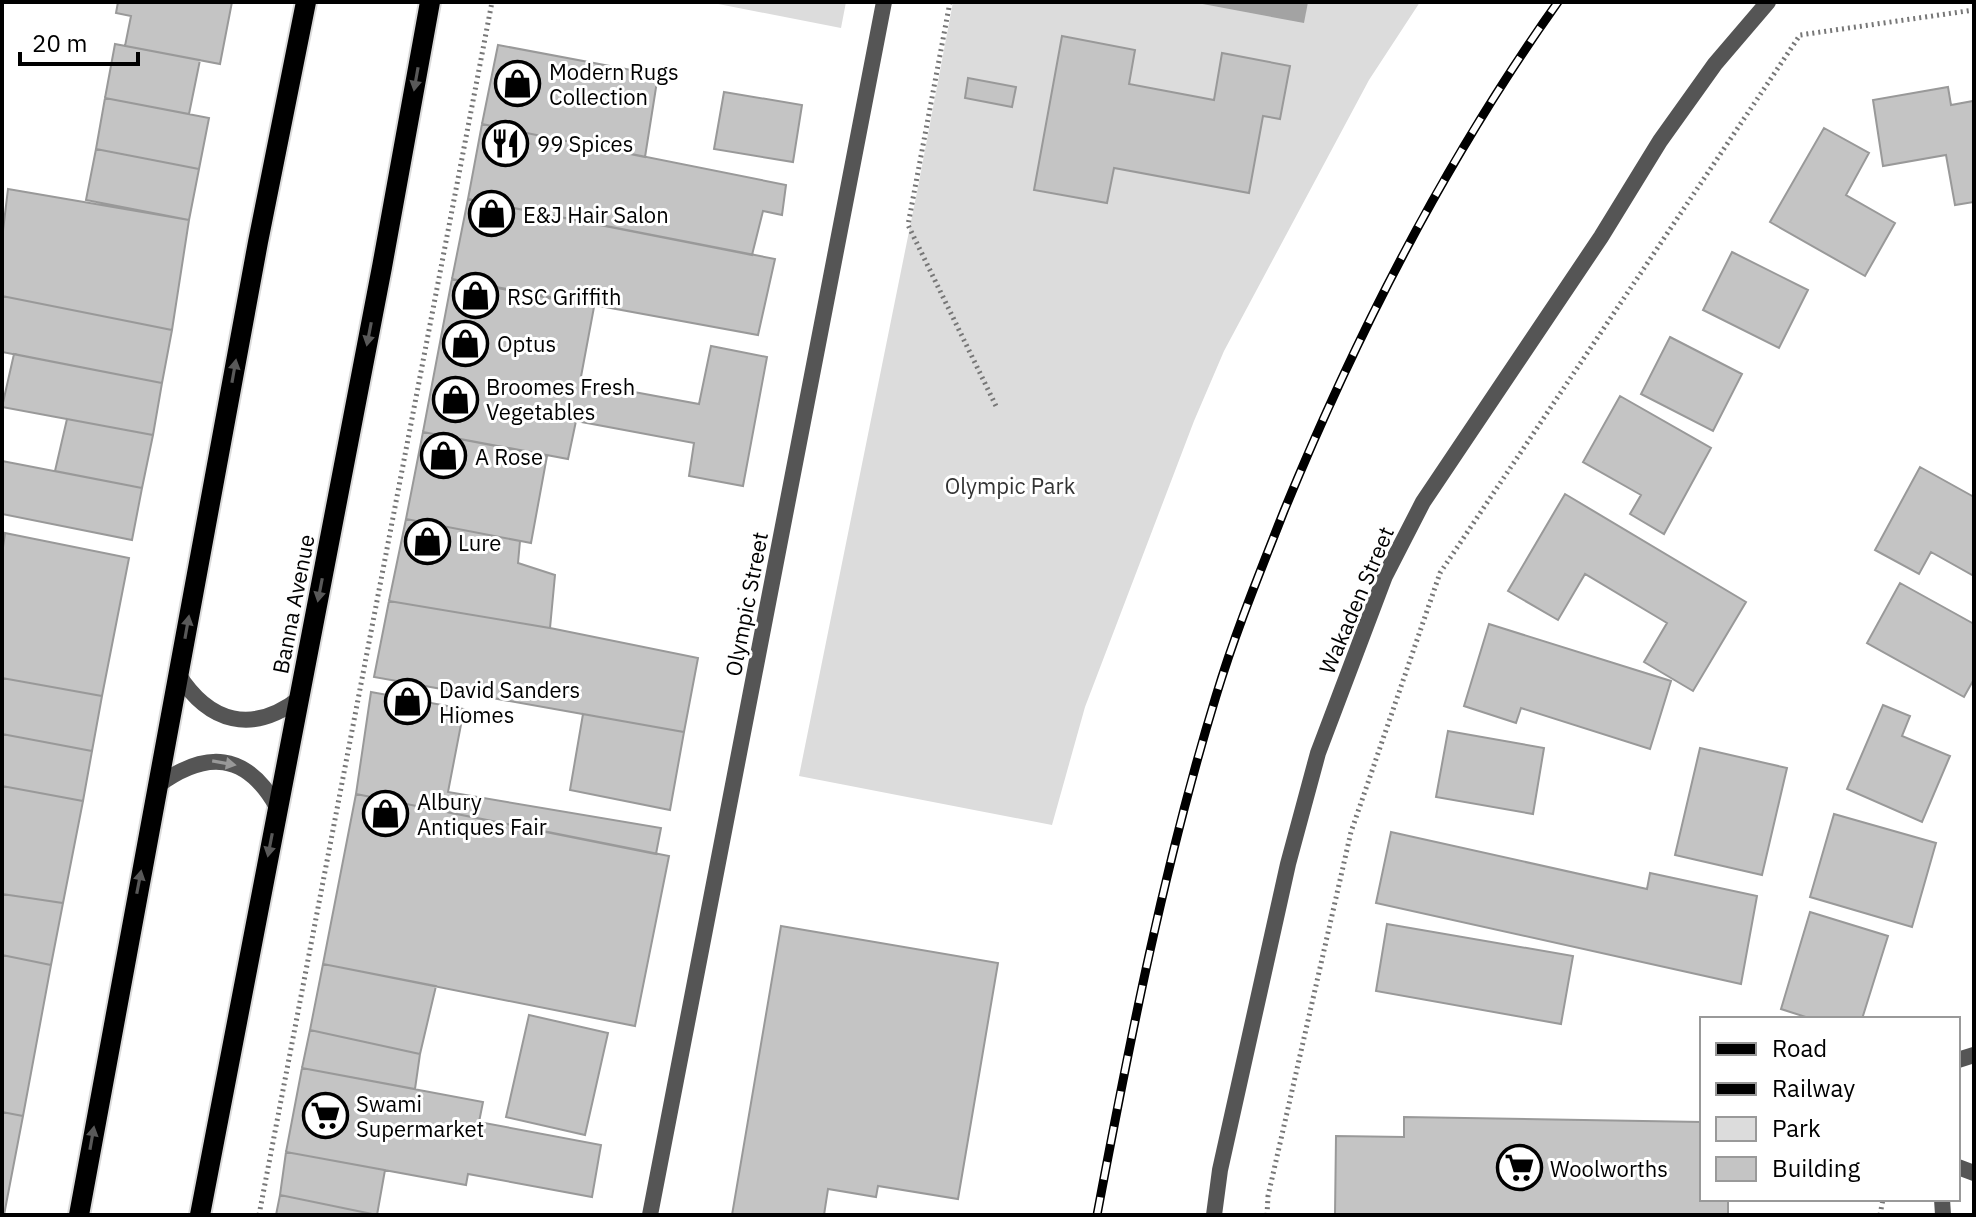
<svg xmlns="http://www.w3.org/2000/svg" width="1976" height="1217" viewBox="0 0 1976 1217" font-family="'IBM Plex Sans',sans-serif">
	<rect width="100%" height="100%" fill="#fff"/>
	<path fill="#dcdcdc" d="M708 2H846L841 28Z
		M953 2H1420L1369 80 1224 351 1194 421 1085 707 1052 825 799 776 918 187Z"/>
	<path fill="#a3a3a3" d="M1192 2H1308L1304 23Z"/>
	<path fill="#c4c4c4" stroke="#999" stroke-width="2" d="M118 2H232L220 64 125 46 131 16 116 13Z
		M1062 36 1135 50 1129 84 1214 100 1222 53 1290 66 1280 119 1263 116 1249 193 1114 168 1107 203 1034 190Z
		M115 44 200 60 189 114 105 98Z
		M498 45 658 75 645 157 482 124Z
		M968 78 1016 87 1012 107 965 98Z
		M1948 87 1951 105 1973 101 1974 109V202L1955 205 1946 155 1883 166 1873 100Z
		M724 92 802 105 793 162 714 149Z
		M105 98 209 118 199 169 96 149Z
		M482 124 786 185 782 215 763 211 752 255 468 199Z
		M1824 128 1869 153 1846 195 1895 223 1865 276 1770 222Z
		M96 149 199 169 189 220 86 200Z
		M8 189 189 220 172 330 2 296V239Z
		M468 199 775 259 758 335 452 279Z
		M1732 252 1808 290 1779 348 1703 310Z
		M452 279 594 307 580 382 699 404 711 346 767 357 743 486 689 476 694 443 576 421 568 459 423 432Z
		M2 296 172 330 162 383 2 352Z
		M1670 337 1742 374 1713 431 1641 394Z
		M14 354 162 383 153 435 2 407Z
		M1620 396 1711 448 1664 534 1630 514 1641 495 1583 462Z
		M67 419 153 435 142 488 55 471Z
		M423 432 547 456 531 543 406 519Z
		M2 461 142 488 132 540 2 514Z
		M1920 467 1974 497V576L1931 552 1919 574 1875 550Z
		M1565 494 1746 602 1693 691 1644 662 1667 623 1585 574 1558 620 1508 591Z
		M406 519 520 541 518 563 555 575 550 628 389 601Z
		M5 533 129 558 102 696 2 678V554Z
		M1900 583 1974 624V679L1964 697 1867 643Z
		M389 601 550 628 698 658 684 732 374 677Z
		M1489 624 1671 681 1650 749 1521 708 1516 723 1464 706Z
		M2 678 102 696 92 751 2 734Z
		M371 692 464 709 448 792 661 828 656 854 356 794Z
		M1883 705 1910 716 1902 736 1950 756 1922 822 1847 789Z
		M583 714 684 732 670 810 570 790Z
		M1448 731 1544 748 1533 814 1436 797Z
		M2 734 92 751 83 801 2 786Z
		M1700 748 1787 768 1762 875 1675 855Z
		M2 786 83 801 63 903 2 894Z
		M356 794 669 856 635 1026 323 964Z
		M1834 814 1936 843 1912 927 1810 897Z
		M1391 832 1647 889 1650 873 1757 896 1741 984 1376 903Z
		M2 894 63 903 51 965 2 955Z
		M1810 912 1888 936 1862 1019H1812L1781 1009Z
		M1387 924 1573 956 1561 1024 1376 991Z
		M781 926 998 963 958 1199 878 1186 876 1197 828 1189 824 1215H732Z
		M2 955 51 965 23 1116 2 1112Z
		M323 964 436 986 420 1054 310 1030Z
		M529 1015 608 1033 585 1135 506 1117Z
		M310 1030 420 1054 415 1089 302 1068Z
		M302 1068 483 1102 479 1122 601 1145 592 1197 468 1174 466 1185 286 1152Z
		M2 1112 23 1116 4 1215H2Z
		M1404 1117 1702 1122V1199H1728V1215H1335L1336 1136 1404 1137Z
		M286 1152 385 1170 377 1215 280 1195Z
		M280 1195 377 1215H379H276Z"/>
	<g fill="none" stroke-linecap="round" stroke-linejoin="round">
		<defs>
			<path id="primary" d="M79 1215 258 242 306 2
				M200 1215 382 267 430 2"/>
		</defs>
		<use href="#primary" stroke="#dbdbdb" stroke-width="24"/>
		<path stroke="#777" stroke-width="5" stroke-dasharray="2 4" stroke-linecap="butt" d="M950 2 908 225 996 406
			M259 1215 492 2
			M1267 1215 1268 1196 1351 832 1440 573 1800 35 1974 10
			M1880 1215 1883 1199"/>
		<path stroke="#555" stroke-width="16" d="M178 674C209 723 252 735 300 698
			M157 786C206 750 246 752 277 807"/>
		<path stroke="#555" stroke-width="16" d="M1958 1060 1974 1055
			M1958 1167 1974 1173
			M1942 1199 1943 1215
			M650 1215 884 2"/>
		<path stroke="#555" stroke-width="16" d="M1214 1215 1220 1170 1288 864 1318 753 1385 576 1423 502 1601 237 1660 141 1715 64 1768 2"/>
		<use href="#primary" stroke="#000" stroke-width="20"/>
		<defs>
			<path id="rail" d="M1097 1215C1130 1040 1164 866 1216 696 1235 633 1260 572 1284 511 1357 333 1446 159 1558 2"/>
		</defs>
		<use href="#rail" stroke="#000" stroke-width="9"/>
		<use href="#rail" stroke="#fff" stroke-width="6" stroke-dasharray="18" stroke-linecap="butt"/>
	</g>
	<defs><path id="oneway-solid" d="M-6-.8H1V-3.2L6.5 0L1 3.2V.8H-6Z" transform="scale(2)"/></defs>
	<g fill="#595959">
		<use href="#oneway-solid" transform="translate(416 79) rotate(100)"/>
		<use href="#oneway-solid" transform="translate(369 334) rotate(101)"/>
		<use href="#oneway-solid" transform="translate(234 371) rotate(-80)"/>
		<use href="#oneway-solid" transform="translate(320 590) rotate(101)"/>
		<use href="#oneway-solid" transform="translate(187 627) rotate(-80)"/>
		<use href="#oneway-solid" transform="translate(270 845) rotate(101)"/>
		<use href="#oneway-solid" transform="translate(139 882) rotate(-79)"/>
		<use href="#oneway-solid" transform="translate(92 1138) rotate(-80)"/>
	</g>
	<use fill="#999" href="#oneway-solid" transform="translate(224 763) rotate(10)"/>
	<defs>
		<symbol id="shop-ring" viewBox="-11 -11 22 22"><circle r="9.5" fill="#fff" stroke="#000" stroke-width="1.5"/><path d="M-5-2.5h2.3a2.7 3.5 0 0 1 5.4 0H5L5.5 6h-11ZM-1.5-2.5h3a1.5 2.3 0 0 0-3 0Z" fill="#000"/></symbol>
		<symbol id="restaurant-ring" viewBox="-11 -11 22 22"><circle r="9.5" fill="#fff" stroke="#000" stroke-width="1.5"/><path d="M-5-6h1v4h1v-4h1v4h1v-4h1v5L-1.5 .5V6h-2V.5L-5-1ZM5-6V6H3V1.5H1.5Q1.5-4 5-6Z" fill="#000"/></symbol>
		<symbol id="supermarket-ring" viewBox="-11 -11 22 22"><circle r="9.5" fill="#fff" stroke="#000" stroke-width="1.5"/><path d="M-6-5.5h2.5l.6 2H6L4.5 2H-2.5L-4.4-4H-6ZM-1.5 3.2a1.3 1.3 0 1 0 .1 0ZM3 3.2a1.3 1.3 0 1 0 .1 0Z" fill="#000"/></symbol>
	</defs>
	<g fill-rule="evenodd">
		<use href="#shop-ring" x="492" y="58" width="51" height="51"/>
		<use href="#restaurant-ring" x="480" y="118" width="51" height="51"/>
		<use href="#shop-ring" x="466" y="188" width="51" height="51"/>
		<use href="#shop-ring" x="450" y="270" width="51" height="51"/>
		<use href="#shop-ring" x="440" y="318" width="51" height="51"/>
		<use href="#shop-ring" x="430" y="374" width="51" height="51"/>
		<use href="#shop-ring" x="418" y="430" width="51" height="51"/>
		<use href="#shop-ring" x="402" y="516" width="51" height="51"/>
		<use href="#shop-ring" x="382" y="676" width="51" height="51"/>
		<use href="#shop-ring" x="360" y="788" width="51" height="51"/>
		<use href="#supermarket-ring" x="300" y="1090" width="51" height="51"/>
		<use href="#supermarket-ring" x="1494" y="1142" width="51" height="51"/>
	</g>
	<g text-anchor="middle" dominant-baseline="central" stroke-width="6" stroke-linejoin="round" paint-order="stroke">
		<g font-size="22" fill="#000" stroke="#fff" text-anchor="start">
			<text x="549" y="71">Modern Rugs<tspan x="549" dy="25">Collection</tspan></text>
			<text x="537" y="143">99 Spices</text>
			<text x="523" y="214">E&amp;J Hair Salon</text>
			<text x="507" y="296">RSC Griffith</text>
			<text x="497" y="343">Optus</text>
			<text x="486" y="386">Broomes Fresh<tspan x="486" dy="25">Vegetables</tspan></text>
			<text x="475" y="456">A Rose</text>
			<text x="458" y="542">Lure</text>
			<text x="439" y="689">David Sanders<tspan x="439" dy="25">Hiomes</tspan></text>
			<text x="417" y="801">Albury<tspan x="417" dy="25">Antiques Fair</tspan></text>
			<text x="356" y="1103">Swami<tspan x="356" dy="25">Supermarket</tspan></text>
			<text x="1550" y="1168">Woolworths</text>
		</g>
		<g font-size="22" fill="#333" stroke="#fff">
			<text x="1010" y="485">Olympic Park</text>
		</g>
		<g font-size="22" fill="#000" stroke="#fff">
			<text transform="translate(1356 600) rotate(-67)">Wakaden Street</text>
			<text transform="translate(293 604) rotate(-79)">Banna Avenue</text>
			<text transform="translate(746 604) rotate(-79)">Olympic Street</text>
		</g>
	</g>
	<rect width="1976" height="1217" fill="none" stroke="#000000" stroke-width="8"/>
	<rect x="1700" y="1017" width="260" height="184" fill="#ffffff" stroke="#999999" stroke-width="2"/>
	<rect x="1716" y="1043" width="40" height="12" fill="#000000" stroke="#999999" stroke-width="2"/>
	<text x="1772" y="1057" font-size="24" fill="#000000">Road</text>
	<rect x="1716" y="1083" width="40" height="12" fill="#000000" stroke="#999999" stroke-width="2"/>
	<text x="1772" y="1097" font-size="24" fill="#000000">Railway</text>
	<rect x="1716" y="1117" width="40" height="24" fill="#dcdcdc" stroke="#999999" stroke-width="2"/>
	<text x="1772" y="1137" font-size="24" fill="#000000">Park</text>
	<rect x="1716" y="1157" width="40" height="24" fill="#c4c4c4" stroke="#999999" stroke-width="2"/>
	<text x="1772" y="1177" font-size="24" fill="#000000">Building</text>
	<path d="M20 52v12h118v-12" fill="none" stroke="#000000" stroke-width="4"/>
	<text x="32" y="52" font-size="24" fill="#000000" stroke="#ffffff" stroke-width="6" paint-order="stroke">20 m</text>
</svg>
